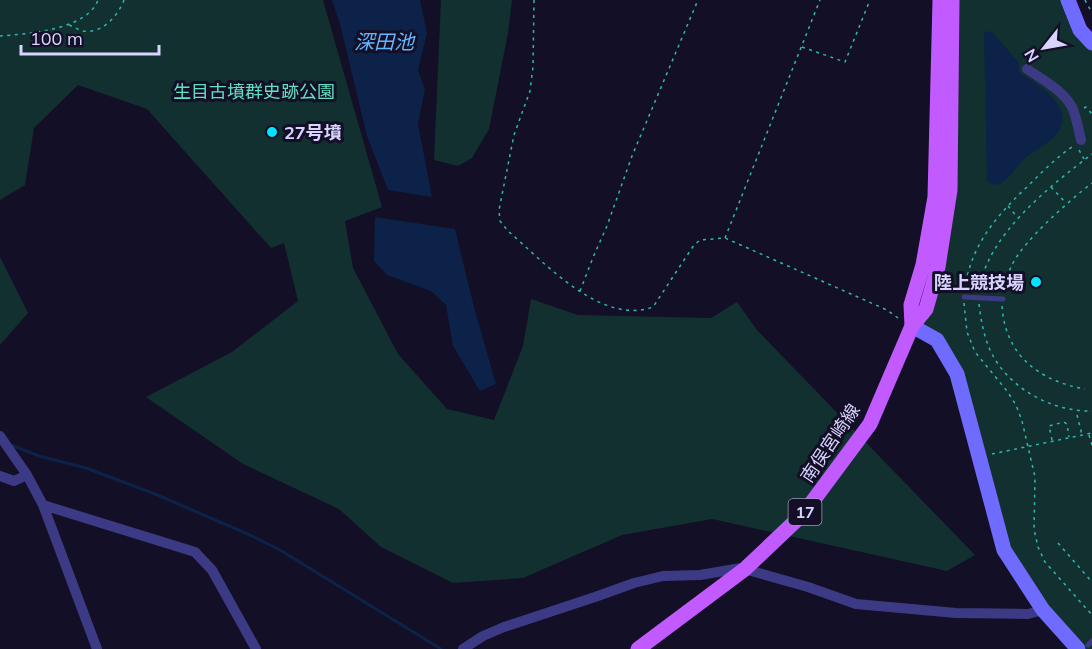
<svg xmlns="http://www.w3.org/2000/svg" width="1092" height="649" viewBox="0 0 1092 649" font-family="Mulish,'Noto Sans JP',sans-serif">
	<rect width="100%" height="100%" fill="#130f26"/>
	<path fill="#12302f" d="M0 0H323L382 207 345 221 353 268 398 354 447 409 494 420 523 346 531 299 578 315 711 318 737 302 757 330 975 555 947 571 712 519 622 535 523 578 453 583 381 547 339 509 243 464 146 397 232 352 298 301 284 243 271 248 147 109 78 85 34 128 25 185 0 200Z
		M441 0H512L508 33 489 129 472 158 458 166 434 160Z
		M952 0H1068L1092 43V649H1078L1004 550 957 374 922 332 926 309 938 266Z
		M0 257 28 313 0 345Z"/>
	<path fill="#0c2248" d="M332 0H420L427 33 418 70 425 89 418 124 432 197 388 190 367 136 340 24Z
		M991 31 1019 63V72C1040 87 1080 108 1054 137 1045 146 1033 151 1024 159 1014 169 1008 183 994 185L987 181 984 33Z
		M375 217 455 229 474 307 496 384 480 391 453 346 446 305 431 291 387 275 374 261Z"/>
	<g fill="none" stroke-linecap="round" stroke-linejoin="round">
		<path stroke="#0c2248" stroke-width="3" d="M11 445 39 456 86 468 155 494 250 535 280 550 441 649"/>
		<path stroke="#2fb8b0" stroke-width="1.5" stroke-dasharray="3 4.5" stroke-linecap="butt" d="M534 0 533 67 530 91 514 135 499 210 500 221 508 231C544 262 601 326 653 307L694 245 700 240 725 238 887 310 898 318
			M1085 0 1092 13
			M69 25C74 27 79 30 83 31 102 34 118 16 124 0
			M0 36C27 34 87 30 98 0
			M802 47 845 62 870 0
			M1084 108 1086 107 1092 114
			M1079 150 1084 159
			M1051 187 1066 203
			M1008 206 1018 218
			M725 238 820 0
			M965 290C970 245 998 214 1030 184 1043 171 1057 157 1072 147
			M979 290C988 234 1049 187 1092 154
			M580 291 594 255 607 226 632 156 698 0
			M1003 292C1005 283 1008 273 1012 265 1023 241 1070 200 1092 183
			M964 303 967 332 975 352 1007 391 1016 405 1022 421 1035 477 1034 529 1038 547 1045 562 1092 615
			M979 304C981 321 984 338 992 354 1010 389 1053 412 1092 411
			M1002 306C1005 355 1039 381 1085 389
			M1077 415 1082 435
			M1089 435 1092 445
			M1052 440 1049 426 1064 422 1067 424 1069 437
			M992 454 1092 433
			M1058 543 1092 582"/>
		<path stroke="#3d3a85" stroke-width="5" d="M964 297 1003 299
			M1088 645 1092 641"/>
		<path stroke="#3d3a85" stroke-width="10" d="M1027 69C1043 80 1068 93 1074 112 1077 121 1079 131 1081 140
			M0 436 27 475 43 505 97 649
			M0 476 14 481 27 475
			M43 505 195 552 212 570 256 649
			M463 649 483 636 504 627 595 597 634 583 663 576 700 575 741 568 808 587 856 604 956 613 1028 614 1043 610"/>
		<path stroke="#6f6bff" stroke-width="15" d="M1068 0 1080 30 1092 43
			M912 326 937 340 957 374 1004 550 1043 610 1078 649"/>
		<path stroke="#c25bff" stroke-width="15" d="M912 326 911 305 923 265 935 197 940 0
			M638 649 745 569 804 513 870 424 912 326 926 309 938 267 950 190 952 0"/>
	</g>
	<g fill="#00e5ff" stroke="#130f26" stroke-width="2">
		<circle cx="272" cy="132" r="6"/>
		<circle cx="1036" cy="282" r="6"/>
	</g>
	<g text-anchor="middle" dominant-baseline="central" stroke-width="6" stroke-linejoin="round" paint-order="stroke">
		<rect fill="#130f26" stroke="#9e99be" stroke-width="1.5" x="788.5" y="499" width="33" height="26" rx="4.5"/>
		<g font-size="16" font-weight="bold" fill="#d9d4ff">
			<text x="805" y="512">17</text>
		</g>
		<g font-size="18" fill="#5fe0c0" stroke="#130f26">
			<text x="254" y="91">生目古墳群史跡公園</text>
		</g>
		<g font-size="18" font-weight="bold" fill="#d9d4ff" stroke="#130f26" text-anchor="start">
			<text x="284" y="132">27号墳</text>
			<text x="1024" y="282" text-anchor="end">陸上競技場</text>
		</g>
		<g font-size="18" fill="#d9d4ff" stroke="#130f26">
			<text transform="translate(830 443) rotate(-56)">南俣宮崎線</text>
		</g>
		<g font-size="20" font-style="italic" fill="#62b6ff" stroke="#130f26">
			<text x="384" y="41">深田池</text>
		</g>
	</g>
	<g transform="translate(1044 48) rotate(239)" stroke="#130f26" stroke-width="4.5" paint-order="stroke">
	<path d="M0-4.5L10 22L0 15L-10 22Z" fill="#d9d4ff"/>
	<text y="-9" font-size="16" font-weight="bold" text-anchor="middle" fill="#d9d4ff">N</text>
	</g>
	<path d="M21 45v9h138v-9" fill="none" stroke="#d9d4ff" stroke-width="3"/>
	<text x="30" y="45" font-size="18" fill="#d9d4ff" stroke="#130f26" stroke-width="4.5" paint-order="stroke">100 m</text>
</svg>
